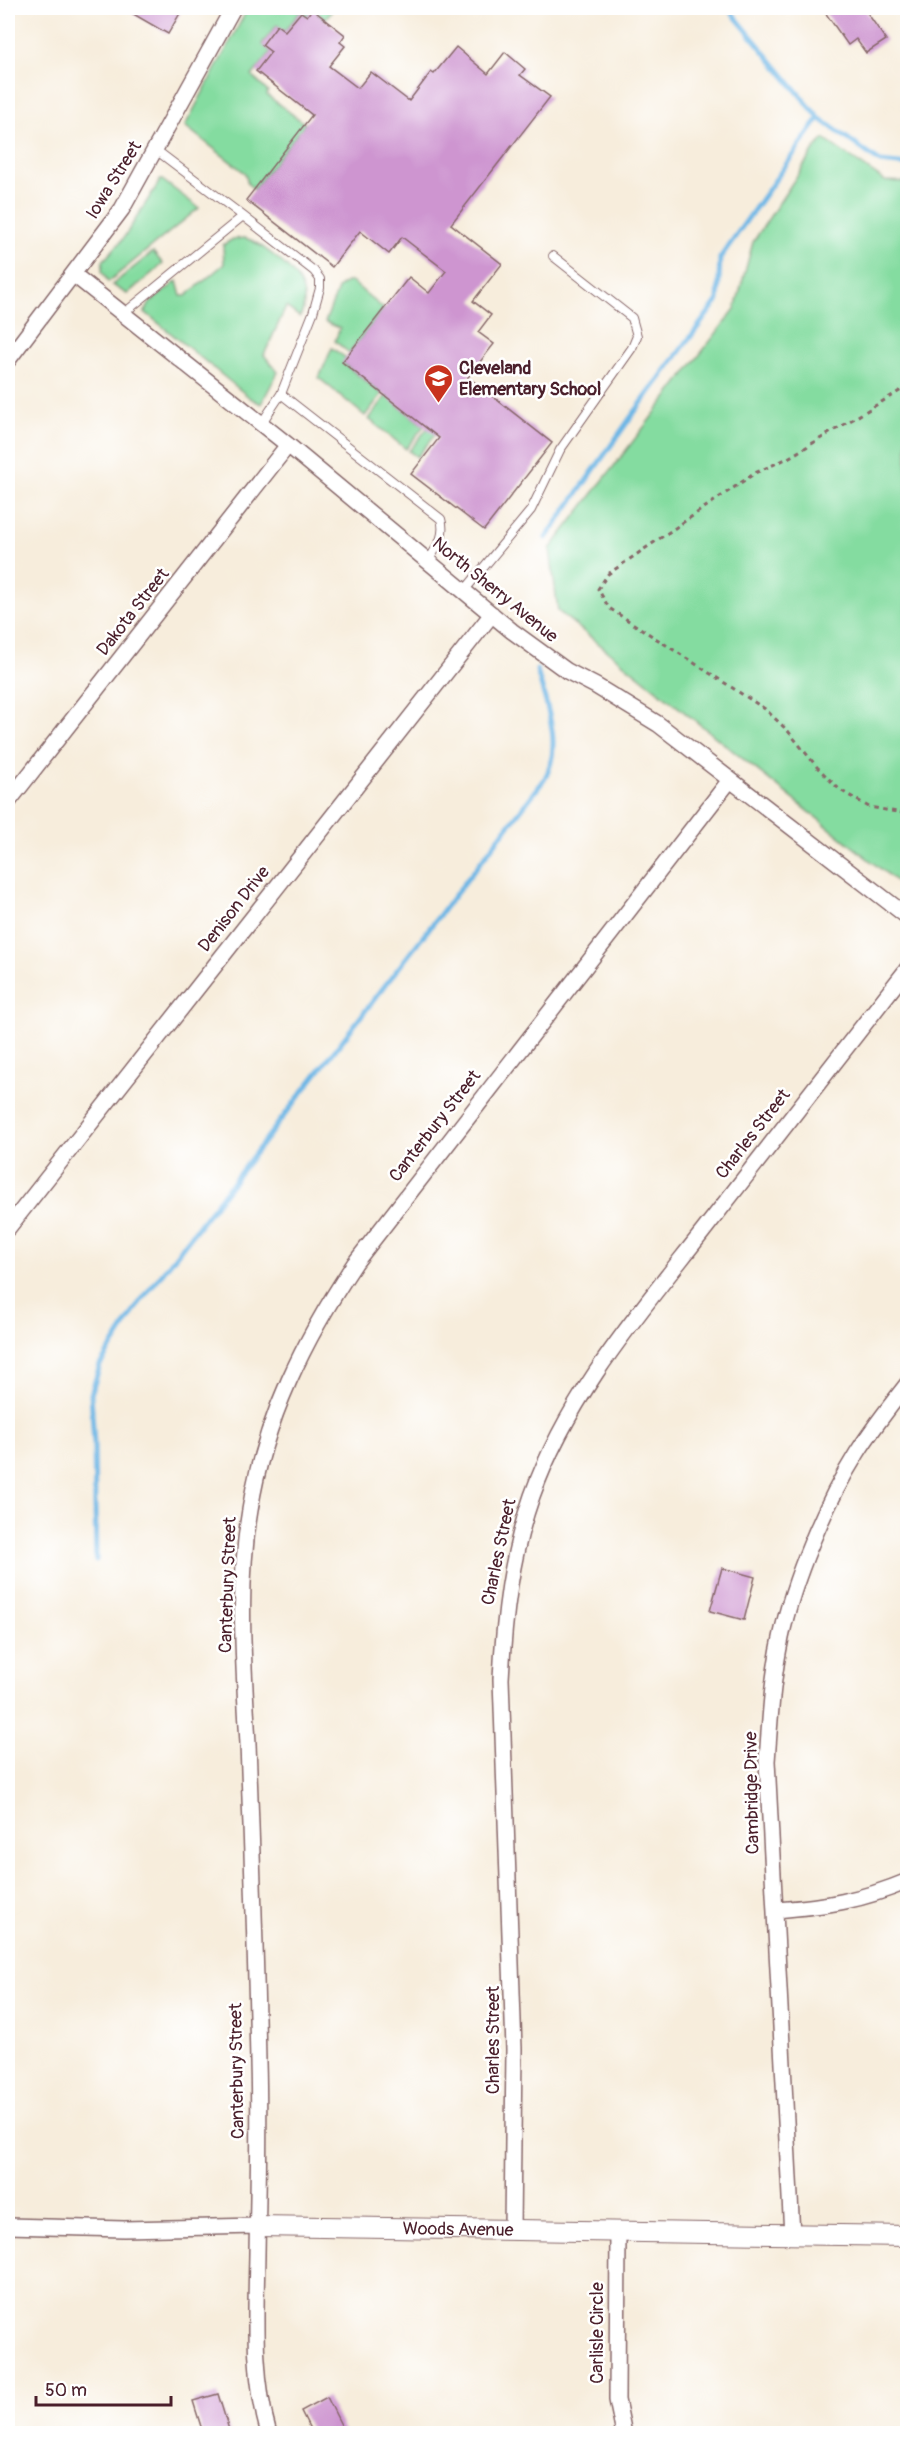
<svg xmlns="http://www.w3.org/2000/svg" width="915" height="2441" viewBox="0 0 915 2441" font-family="Pangolin,sans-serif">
	<rect width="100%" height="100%" fill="#fff"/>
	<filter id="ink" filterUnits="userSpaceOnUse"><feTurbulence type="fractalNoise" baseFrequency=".0167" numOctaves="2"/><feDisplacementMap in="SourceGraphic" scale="12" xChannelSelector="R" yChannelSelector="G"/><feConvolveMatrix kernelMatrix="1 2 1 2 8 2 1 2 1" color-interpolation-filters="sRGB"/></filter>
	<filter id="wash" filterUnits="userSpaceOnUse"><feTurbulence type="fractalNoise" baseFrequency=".008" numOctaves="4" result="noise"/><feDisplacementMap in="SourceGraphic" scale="24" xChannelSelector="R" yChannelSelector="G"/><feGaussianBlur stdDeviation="1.35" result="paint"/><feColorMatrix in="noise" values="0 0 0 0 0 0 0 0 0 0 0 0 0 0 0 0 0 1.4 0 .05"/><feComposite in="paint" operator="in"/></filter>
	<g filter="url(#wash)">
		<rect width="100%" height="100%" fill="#f7eddc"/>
		<path fill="#84dca0" stroke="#677e66" stroke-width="1.5" d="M248 8H334L325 19 312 9 307 16 300 12 285 31 277 25 262 44 271 52 252 76 268 92 267 95 305 124 254 189 248 184 245 173 185 126Z
			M824 139 885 181 907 182V890L558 611 550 549 735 309 753 242 816 147Z
			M161 179 199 208 108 282 102 271 103 261 123 239Z
			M245 238C256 241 264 248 273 255 293 270 313 290 300 317L286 307 264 355 278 372 261 404 250 398 145 312 150 303 177 281 181 296H186L224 264 223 245 233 239Z
			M153 252 163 264 127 294 112 285Z
			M347 282H352L384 309 349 353 335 341 340 328 325 322 339 287Z
			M332 348 346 358 343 363 382 394 365 416 319 378Z
			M386 396 424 426 406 449 369 419Z
			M434 420 442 426 417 457 409 451Z"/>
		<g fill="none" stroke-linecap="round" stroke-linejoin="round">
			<path stroke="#6cb6e5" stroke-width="5" d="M728 8 819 118 880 162 908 165
				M546 538 631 417 718 300 720 258 819 118
				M96 1560 94 1445 91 1394 100 1365 140 1302 544 780C564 745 546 706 537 670"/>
		</g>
		<g id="blocks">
			<path fill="#ce95d0" d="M123 8H183L168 34Z
				M822 8H864L886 40 866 53 856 39 848 45Z
				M312 9 345 35 340 42 345 46 329 66 358 88 371 72 409 101 431 72 434 74 456 47 488 74 505 52 525 69 520 75 550 97 451 224 502 264 473 301 491 315 478 332 494 344 468 377 552 443 484 530 411 474 439 438 342 362 409 277 429 293 446 271 402 237 389 254 360 231 332 267 246 200 312 115 256 71 271 52 262 45 277 25 285 31 301 12 307 16Z
				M722 1568 755 1577 744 1620 710 1611Z
				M218 2394 230 2433H203L193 2401Z
				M327 2397 345 2433H312L301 2411Z"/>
		</g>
	</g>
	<g filter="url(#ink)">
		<use href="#blocks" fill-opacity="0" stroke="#876769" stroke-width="1.5"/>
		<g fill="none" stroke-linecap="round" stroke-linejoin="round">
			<defs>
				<path id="service" d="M156 150 243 216
					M123 314 243 216 314 271 320 279V288L313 313 281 394 261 424
					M281 394 441 519C446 536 437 547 428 561
					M464 591 531 510 560 450 632 348 637 336 632 318 553 256"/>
				<path id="minor" d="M73 274 288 445 512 631 567 671 596 686 658 724 908 917
					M8 360 122 209 233 8
					M8 802 288 445
					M8 1228 492 614
					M776 1910C827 1906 860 1901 908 1881
					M8 2226 124 2229 257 2226
					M512 2230 514 2049 501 1679C504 1616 511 1555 532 1496 568 1395 639 1313 704 1230 772 1143 840 1056 908 968
					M618 2233 617 2400 624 2434
					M792 2235 767 1761C770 1720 772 1679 781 1638 793 1580 825 1504 857 1453 872 1429 890 1406 908 1383
					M269 2434C252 2375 256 2315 257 2254 258 2191 260 2126 258 2062 256 1956 252 1850 248 1744 244 1666 237 1587 250 1510 264 1419 305 1338 355 1263L730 780"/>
				<g id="tertiary">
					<path id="s1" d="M257 2226 908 2236"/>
				</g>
			</defs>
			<use href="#service" stroke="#876769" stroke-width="10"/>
			<use href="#minor" stroke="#876769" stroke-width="18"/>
			<use href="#tertiary" stroke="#876769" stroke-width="22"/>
			<path stroke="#876769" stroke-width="3" stroke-dasharray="4.5 4.5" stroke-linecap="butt" d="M908 386 788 458 755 473 608 574 598 589 609 608 765 709 788 731 817 767 840 790 869 807 908 814"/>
			<use href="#service" stroke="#fff" stroke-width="8"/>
			<use href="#minor" stroke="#fff" stroke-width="15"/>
			<use href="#tertiary" stroke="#fff" stroke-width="20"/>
		</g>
	</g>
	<defs>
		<symbol id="school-pin" viewBox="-11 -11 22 30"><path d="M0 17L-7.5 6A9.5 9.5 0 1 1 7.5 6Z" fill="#c8321e" stroke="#fff"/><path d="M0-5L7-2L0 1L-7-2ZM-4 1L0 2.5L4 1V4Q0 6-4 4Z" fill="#fff"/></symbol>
	</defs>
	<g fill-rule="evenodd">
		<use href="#school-pin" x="422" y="362" width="33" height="45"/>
	</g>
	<g text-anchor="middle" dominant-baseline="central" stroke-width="5" stroke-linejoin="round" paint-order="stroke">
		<g font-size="18" fill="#4a1f2b" stroke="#fff">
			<text transform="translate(114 180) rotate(-58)">Iowa Street</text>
			<text transform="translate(495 590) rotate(39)">North Sherry Avenue</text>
			<text transform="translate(133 612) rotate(-52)">Dakota Street</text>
			<text transform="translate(234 909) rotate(-52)">Denison Drive</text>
			<text transform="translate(435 1126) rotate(-52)">Canterbury Street</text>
			<text transform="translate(753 1134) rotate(-52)">Charles Street</text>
			<text transform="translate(499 1552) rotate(-78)">Charles Street</text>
			<text transform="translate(228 1585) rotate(-88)">Canterbury Street</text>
			<text transform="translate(752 1793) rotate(-91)">Cambridge Drive</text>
			<text transform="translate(493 2040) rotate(-90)">Charles Street</text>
			<text transform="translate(237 2071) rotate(-91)">Canterbury Street</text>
			<text stroke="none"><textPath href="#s1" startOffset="201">Woods Avenue</textPath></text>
			<text transform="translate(597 2333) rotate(-90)">Carlisle Circle</text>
		</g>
		<g font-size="18" font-weight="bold" fill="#4a1f2b" stroke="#fff" text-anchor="start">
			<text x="459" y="368">Cleveland<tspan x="459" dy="21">Elementary School</tspan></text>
		</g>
	</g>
	<rect width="915" height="2441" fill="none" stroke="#fff" stroke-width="30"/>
	<path d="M36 2396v9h135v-9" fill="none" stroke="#4a1f2b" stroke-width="3"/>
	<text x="45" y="2396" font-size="18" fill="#4a1f2b" stroke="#ffffff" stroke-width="4.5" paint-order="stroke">50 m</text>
</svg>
